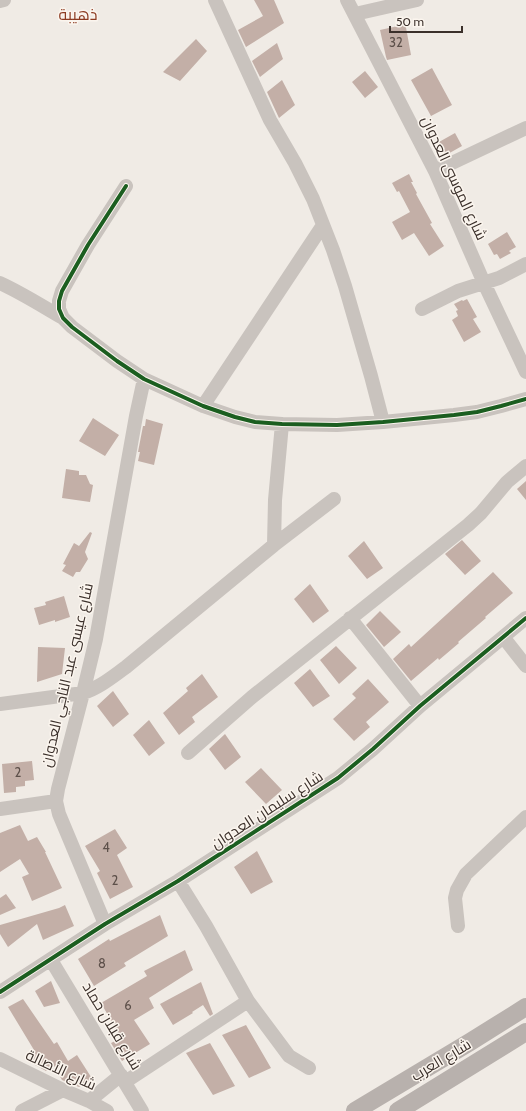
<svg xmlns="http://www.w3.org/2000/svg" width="526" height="1111" viewBox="0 0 526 1111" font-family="Cabin,Cairo,sans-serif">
	<rect width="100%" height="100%" fill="#f0ebe5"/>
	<path fill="#c3afa7" d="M254 0H274L284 23 246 47 238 30 263 16Z
		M405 22 411 55 387 60 386 57 380 30 398 26 397 23Z
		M196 39 207 51 180 81 163 72Z
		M277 43 283 59 260 77 252 61Z
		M432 68 452 105 431 116 411 80Z
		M365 71 378 87 365 98 352 82Z
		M282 80 295 105 279 118 267 92Z
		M455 133 462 146 446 155 439 142Z
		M409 174 413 182H411L417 193 416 194 432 223 430 224 444 246 429 256 414 233 402 240 392 222 410 212 399 191 397 192 392 183Z
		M507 232 516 247 509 251 511 253 500 259 497 254 494 255 488 244Z
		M467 299 477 317 473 319 481 332 464 342 452 320 458 316 456 311 458 310 454 304 462 300 463 301Z
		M93 418 119 435 105 456 79 441Z
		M146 419 163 424 154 465 138 461 140 452H138L143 426H145Z
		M66 469 79 471V475H86L90 484 93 485 90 502 62 498Z
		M526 481V500L517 489Z
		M90 532 92 533 85 552 88 559 80 572H76L73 577 62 571 66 565 63 564 74 543 79 546Z
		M462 540 481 561 465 575 445 554Z
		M364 541 383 568 367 579 348 556Z
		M493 572 513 593 485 617 486 618 458 642 459 643 439 660 438 658 411 681 393 659 409 644 411 647Z
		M310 584 329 611 313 623 294 599Z
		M64 596 70 617 55 622V620L39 625 34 608 46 605 45 602Z
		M380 611 401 632 384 647 366 625Z
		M336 646 357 668 339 684 320 660Z
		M38 647 65 648 62 674 37 682Z
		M310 669 330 696 313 707 294 683Z
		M202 674 218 697 192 717 195 722 179 735 163 713 188 691 186 688Z
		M368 679 389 702 366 722 370 727 354 741 333 719 356 698 352 694Z
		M113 691 129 714 113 727 97 706Z
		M149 720 165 743 149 756 133 735Z
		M225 734 241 757 225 770 209 749Z
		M32 761 34 780 25 781V786L16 787V792L4 793 2 764Z
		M261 768 282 790 266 804 245 782Z
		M20 825 28 841 37 837 46 852H45L62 888 32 901 22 877 29 874 20 859 0 872V833Z
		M115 829 127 848 117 855 133 887 110 899 97 873 100 871 85 846Z
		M257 851 273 882 251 894 234 867Z
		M6 894 16 908 0 915V898Z
		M65 905 74 926 43 940 37 924 8 947 0 934V925L59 908Z
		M160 915 168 936 124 963 126 966 94 986 78 959 109 939 110 941Z
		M185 950 193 970 149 998 154 1008 134 1020 150 1044 122 1061 111 1043 121 1038 101 1003 147 976 144 971Z
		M51 981 60 1003 44 1007 35 991Z
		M201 982 213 1014 210 1016 203 1005 192 1012 193 1013 173 1025 160 1004Z
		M23 999 54 1044 57 1042 68 1061 77 1055 93 1080 79 1087 62 1080 53 1064 46 1071 28 1061 34 1050 8 1007Z
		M246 1025 271 1068 249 1078 222 1035Z
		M210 1043 235 1086 213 1095 186 1053Z"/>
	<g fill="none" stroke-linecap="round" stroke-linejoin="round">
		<path stroke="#c9c3be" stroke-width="14" d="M215 0 270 120 295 163 313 199 333 250 345 286 371 376 383 422
			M347 0 435 171 484 283 526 372
			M0 1 4 0
			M355 14 417 0
			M435 171 526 128
			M126 186 88 245 62 291 59 301V309L63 318 72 327 117 361 144 379 203 406 235 417 255 422 282 424 337 425 383 422 454 415 477 412 501 406 526 399
			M0 283C22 293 42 306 63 318
			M422 309 458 291 499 278 526 264
			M203 406 323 225
			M274 545 275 500 282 424
			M350 618 420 706
			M504 638 526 666
			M0 704 83 693C99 688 112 677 126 667L274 545 334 499
			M188 753 252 697 468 525 481 513 507 482 526 466
			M0 809 56 801
			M178 881 206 926 248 1001 289 1056 309 1068
			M105 924 59 814 56 801 58 789 83 693 96 639 136 416 144 379
			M458 926 455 898 457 890 466 874 526 817
			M51 960 142 1111
			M0 992 105 924 178 881 338 778 373 749 420 706 526 618
			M0 1059 63 1090 89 1101 107 1111
			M125 1082 248 1001
			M89 1101 121 1075
			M22 1111 63 1090"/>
		<path stroke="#b8b1ad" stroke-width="18" d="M355 1111 470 1042 526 1007
			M398 1111 526 1032"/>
		<defs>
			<path id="cycleway" d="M126 186 88 245 62 291 59 301V309L63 318 72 327 117 361 144 379 203 406 235 417 255 422 282 424 337 425 383 422 454 415 477 412 501 406 526 399
				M0 992 105 924 178 881 338 778 373 749 420 706 526 618"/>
		</defs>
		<use href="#cycleway" stroke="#fbf5ee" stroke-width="6"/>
		<use href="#cycleway" stroke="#1b5e20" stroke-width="4"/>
	</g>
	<g text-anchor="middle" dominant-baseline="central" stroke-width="3" stroke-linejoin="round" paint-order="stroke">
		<g font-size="13" fill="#5d504a">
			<text x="396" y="42">32</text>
			<text x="18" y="772">2</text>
			<text x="106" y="847">4</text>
			<text x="115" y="880">2</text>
			<text x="102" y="963">8</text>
			<text x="128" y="1005">6</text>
		</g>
		<g font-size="15" fill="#3b302b" stroke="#fbf5ee">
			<text transform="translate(454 178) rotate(65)">شارع الموسى العدوان</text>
			<text transform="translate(67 675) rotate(-77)">شارع عيسى عبد الناجي العدوان</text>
			<text transform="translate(267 810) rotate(-33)">شارع سليمان العدوان</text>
			<text transform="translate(112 1026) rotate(59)">شارع قبلان حماد</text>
			<text transform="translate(441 1060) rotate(-31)">شارع العرب</text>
			<text transform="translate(61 1070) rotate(25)">شارع الأصالة</text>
		</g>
		<g font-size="16" fill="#8c3b22" stroke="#fbf5ee">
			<text x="78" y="14">ذهيبة</text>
		</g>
	</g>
	<path d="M390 26v6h72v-6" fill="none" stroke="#3b302b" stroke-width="2"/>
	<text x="396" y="26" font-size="12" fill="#3b302b" stroke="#fbf5ee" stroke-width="3" paint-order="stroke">50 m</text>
</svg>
